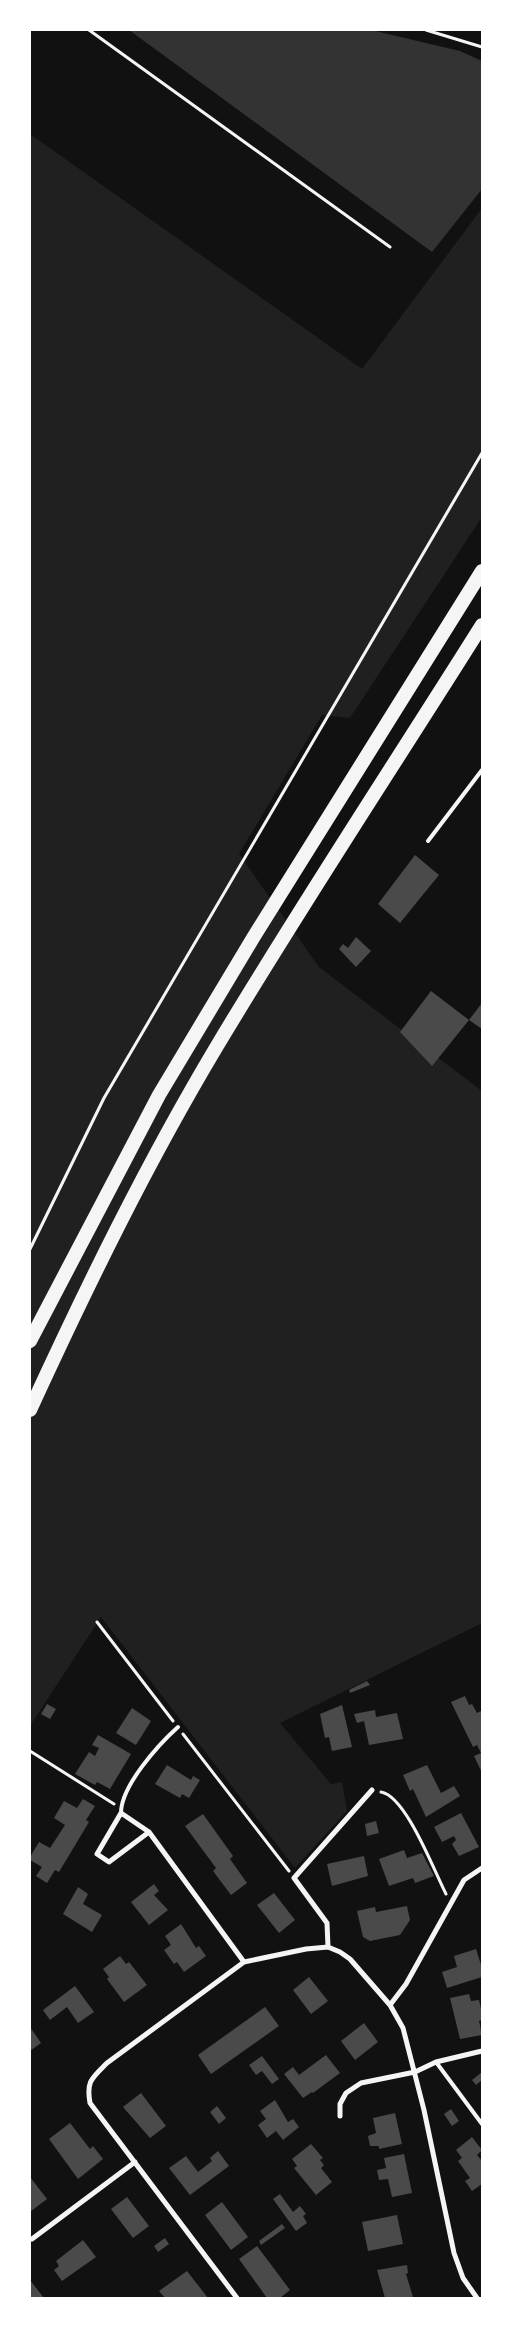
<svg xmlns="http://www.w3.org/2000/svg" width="512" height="2328" viewBox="0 0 512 2328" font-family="'DM Sans',sans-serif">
	<rect width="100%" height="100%" fill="#111"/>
	<path fill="#202020" d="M30 134 362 369 482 208V517L350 718 322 715 239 854 319 967 482 1091V1623L280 1723 331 1784 342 1782 347 1811 295 1868 101 1617 30 1726Z"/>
	<path fill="#333" d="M129 30H371L460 51 482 61V189L432 252Z"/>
	<path fill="#4a4a4a" d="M415 855 439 875 400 923 378 904Z
		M356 937 371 951 356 967 339 949 343 944 348 948Z
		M431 991 469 1020 432 1066 400 1032Z
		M482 1003V1029L469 1020Z
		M367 1681 370 1685 350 1693 349 1690Z
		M465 1696 469 1705 472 1704 477 1713 481 1711 482 1714V1773L474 1756 481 1753 477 1745 473 1747 451 1702Z
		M47 1704 56 1709 50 1719 41 1714Z
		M342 1705 352 1747 332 1751 329 1737 325 1738 320 1714Z
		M132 1708 151 1721 136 1745 116 1733Z
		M375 1710 376 1717 397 1713 403 1739 369 1745 364 1721 357 1723 354 1714Z
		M98 1735 131 1754 110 1789 97 1782 95 1785 75 1774 89 1752 95 1756 99 1748 92 1745Z
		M167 1765 191 1780 193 1776 200 1780 189 1798 182 1794 180 1798 155 1784Z
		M427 1765 441 1793 454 1786 460 1796 426 1817 413 1789 410 1791 403 1775Z
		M83 1799 95 1806 86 1820 89 1822 59 1872 55 1870 47 1883 36 1876 42 1867 30 1860V1857L39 1842 50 1848 65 1825 54 1818 64 1801 77 1808Z
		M461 1813 479 1847 459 1856 452 1844 456 1840 454 1836 442 1842 434 1827Z
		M203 1814 233 1856 230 1859 247 1883 231 1895 213 1871 216 1868 185 1826Z
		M376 1821 379 1833 367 1836 365 1824Z
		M404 1850 407 1858 422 1853 434 1876 415 1883 413 1878 389 1886 379 1859Z
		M364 1856 368 1876 332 1886 327 1864Z
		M154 1884 159 1891 154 1895 168 1910 149 1925 131 1902Z
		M78 1887 88 1894 83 1904 102 1915 92 1932 63 1914Z
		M274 1893 295 1920 279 1933 257 1905Z
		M407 1906 410 1920 400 1935 370 1941 363 1937 357 1911 375 1907 376 1912Z
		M181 1924 196 1948 199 1946 206 1956 184 1972 177 1962 174 1964 164 1950 171 1945 165 1936Z
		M476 1949 482 1968V1977L447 1988 442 1972 457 1967 454 1956Z
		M120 1956 126 1964 129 1962 147 1985 124 2002 107 1979 109 1977 103 1969Z
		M309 1977 328 2001 311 2014 293 1990Z
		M75 1986 94 2012 78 2023 67 2007 50 2020 43 2010Z
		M469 1994 471 2001 479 2000 482 2013V2020L479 2021 482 2035 460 2039 450 1998Z
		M265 2007 279 2026 211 2074 198 2055Z
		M364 2023 378 2042 355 2060 341 2041Z
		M30 2027 41 2043 30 2051Z
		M326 2055 340 2073 313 2093 312 2092 303 2098 284 2074 293 2067 299 2075Z
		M262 2056 279 2079 272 2084 262 2071 256 2075 249 2065Z
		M482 2072V2080L476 2085 472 2080Z
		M141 2093 166 2126 150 2138 123 2107Z
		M275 2100 288 2122 293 2119 299 2127 283 2140 276 2131 267 2138 258 2125 266 2119 260 2111Z
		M217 2106 226 2118 219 2124 210 2112Z
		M451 2109 459 2121 452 2126 444 2114Z
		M395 2113 402 2144 379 2149V2146H370L368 2136 376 2133 373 2118Z
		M70 2123 90 2149 93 2146 103 2159 78 2179 49 2139Z
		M472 2137 482 2150 477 2155 482 2161V2184L472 2191 465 2181 470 2178 458 2161 462 2158 456 2150Z
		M311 2144 323 2158 320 2160 324 2165 321 2168 332 2182 316 2195 294 2168 297 2166 292 2159Z
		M218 2151 229 2166 190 2195 169 2168 186 2156 198 2172 212 2161 210 2158Z
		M404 2154 412 2193 392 2197 388 2179 379 2180 377 2170 386 2168 384 2158Z
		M30 2177 47 2199 30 2212Z
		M280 2194 293 2212 300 2206 306 2214 303 2216 307 2223 296 2231 273 2199Z
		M127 2197 149 2226 133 2238 111 2209Z
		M222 2202 248 2237 231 2250 205 2215Z
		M397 2215 403 2244 368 2251 362 2222Z
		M282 2224 285 2228 261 2245 259 2241Z
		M165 2238 169 2244 158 2252 154 2246Z
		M83 2240 96 2257 62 2281 54 2270 59 2266 56 2261Z
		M257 2246 290 2290 280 2298H267L239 2259Z
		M407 2265 408 2273 406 2274 413 2297 385 2298 377 2270Z
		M187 2271 208 2298H165L159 2291Z
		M30 2280 44 2298H30Z"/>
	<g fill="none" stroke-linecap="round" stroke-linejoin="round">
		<path stroke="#f5f5f5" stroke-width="3" d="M89 30 390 247
			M426 30 482 47
			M30 1249 104 1098 482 453
			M97 1622 173 1721
			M183 1734 289 1871
			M30 1751 114 1804
			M381 1792C406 1796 434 1871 446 1894"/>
		<path stroke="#f5f5f5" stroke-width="4" d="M428 841 482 770
			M121 1813C121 1786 158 1745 178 1727
			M436 2062 482 2124"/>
		<path stroke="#f5f5f5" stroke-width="5" d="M149 1832 109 1862 97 1854 121 1813 149 1832 244 1962
			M328 1947 327 1923 294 1878 372 1790
			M390 2005 406 1984 464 1880 482 1868
			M340 2116V2104L346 2093 361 2083 415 2072 436 2062 482 2051
			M32 2239 135 2162
			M237 2298 90 2103C86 2081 92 2078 107 2063L244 1962 306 1949 328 1947 340 1952 350 1959 390 2005 403 2028 424 2110 454 2253 463 2278 477 2298"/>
		<path stroke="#f5f5f5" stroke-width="14" d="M30 1341 159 1095 253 938 482 571
			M30 1410C87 1286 147 1163 217 1046 302 904 394 765 482 625"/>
	</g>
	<rect width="512" height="2328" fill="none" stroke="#ffffff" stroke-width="62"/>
</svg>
